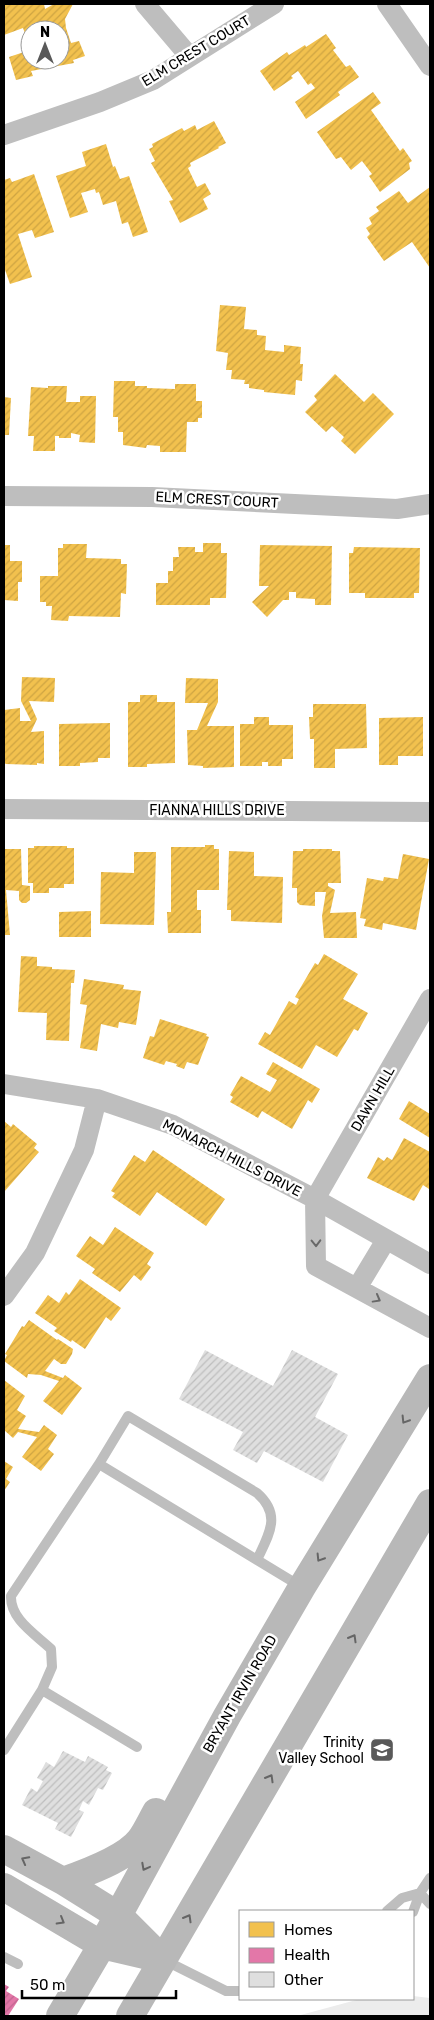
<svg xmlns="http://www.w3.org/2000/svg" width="434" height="2020" viewBox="0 0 434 2020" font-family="Rubik,sans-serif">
	<defs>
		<pattern id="homes-hatch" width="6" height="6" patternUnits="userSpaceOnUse" patternTransform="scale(1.25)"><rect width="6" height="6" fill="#f2c14e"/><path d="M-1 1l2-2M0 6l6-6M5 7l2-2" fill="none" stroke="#cea442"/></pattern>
		<pattern id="health-hatch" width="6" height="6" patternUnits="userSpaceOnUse" patternTransform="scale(1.25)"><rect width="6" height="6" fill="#e377a8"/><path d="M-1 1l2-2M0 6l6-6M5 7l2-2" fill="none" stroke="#c1658f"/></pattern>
		<pattern id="building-hatch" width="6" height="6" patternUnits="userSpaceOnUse" patternTransform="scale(1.25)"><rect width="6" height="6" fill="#dfdfdf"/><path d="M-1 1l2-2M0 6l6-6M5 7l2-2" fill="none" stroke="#bebebe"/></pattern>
	</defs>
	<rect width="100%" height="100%" fill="#fff"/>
	<path fill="#ececec" d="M413 1996 430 1998V2016H297L360 1999H413Z"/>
	<path fill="url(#homes-hatch)" d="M4 4H44L45 9 54 4H73L65 19 66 28 71 43 79 41 85 56 73 60 74 63 31 71 33 76 16 80 9 57 30 50V60H60V30H30V47L23 28 4 35Z
		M326 34 336 48 333 50 346 67 350 65 359 77 338 92 340 95 306 119 295 102 315 88 311 83 308 85 298 71 291 76 293 78 274 91 260 71 287 52 289 55 305 45 306 47Z
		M373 92 381 103 371 110 400 151 403 148 412 161 409 163 410 169 380 192 369 176 372 174 362 161 351 170 341 157 336 159 317 132Z
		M214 121 226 143 218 147 219 148 190 163 191 166 188 168 197 187 205 183 211 194 203 199 208 209 180 223 169 201 173 200 151 163 155 161 149 149 153 147 152 144 182 128 184 131 195 125 197 130Z
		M106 144 113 167 115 166 120 179 129 176 148 232 133 237 128 222 122 224 116 201 103 205 99 192 96 193 95 189 81 193 88 212 70 218 56 176 86 166 82 152Z
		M34 174 54 232 35 238 32 230 18 234 32 277 10 284 4 267V180L10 178 12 182Z
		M430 187V268L412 242 384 261 367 237 370 234 366 228 372 224 369 218 379 211 376 207 399 191 408 203Z
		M220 305 246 307 244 329 257 330V335L266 336 265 350 284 352V345L301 347 300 364H303L302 381 296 380 295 395 264 392V390L249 388V384H244L245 380 231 379 232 370H226L228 353 216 351Z
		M335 374 364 402 373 393 394 414 355 454 341 441 344 437 332 426 326 432 305 412 317 400 314 396Z
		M114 381H135V386H147V388L175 389V384H196V401H202V418H198V422H187L186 452H160V446L147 445 146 448 123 445V432H118V417H113Z
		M48 386H67L66 402H80V396H96L95 443 79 442 80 435 71 433V438H59V436H55V451H33L34 436H28L31 387 48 388Z
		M4 397 11 398 9 435H4Z
		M203 543H221V553H227L226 598H210V605H156V583H168V571H173V557H179L178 547H195V552H203Z
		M63 544H87L86 558 121 559V564H127L126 594 121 593 120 617 69 616 68 621 51 620 52 606H46V602H40V576H58V548H63Z
		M4 545H10V561H22V582H18V601L4 600Z
		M260 545 332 546 331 605H315V599L296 598V592H289V600H283L267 617 252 602 269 586H259Z
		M354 547 420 548 419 593H414V598H365V593H349V553H353Z
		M22 677 55 678 54 702 29 701 37 719 31 732 44 731V764L37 763V765L6 764 4 763V710L20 708V721H31L21 701Z
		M186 678 218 679V702L207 726H234V767L203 768V766L188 765 187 730H197L208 703H185Z
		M140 695H157V702H175V763L147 764V767H128V702H140Z
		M313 704H366L367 748 335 749V768H314V739H310L309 717H313Z
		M254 717H269V725H293V759H282V766H268V762H262V766H240V724H254Z
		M423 717V756H398V765H379V718Z
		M110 723V758H98V762L80 763V766H59V724Z
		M205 845H214V849H219V890H197V910H201V933H168L167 912H171V847H205Z
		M34 846H67V848H74V884H64V888H49V893H33V883H28V848H34Z
		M4 849H21L22 885 30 886V900L26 903H22L19 900V891L6 890 10 935H4Z
		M303 849H332V851H340L341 883H328V886L335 890 330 913 356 912 357 938H324L322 916 326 892H315V906L300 905 297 902V888H292L293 851H303Z
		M229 851 254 852V876L283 877 282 923 231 921V910H227Z
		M134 852H156L154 925 100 924 101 872 134 873Z
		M403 854 429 859 416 930 383 923 382 930 364 926 366 919 360 918 367 878 383 881 384 877 398 879Z
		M91 911V937H59V912Z
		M324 954 358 974 343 999 368 1013 358 1031 354 1029 337 1057 316 1045 302 1069 258 1044 265 1032 270 1035 289 1001 296 1005 299 999 295 997 315 963 318 965Z
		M21 956 37 957V966L52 967V969L75 970 74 983H71L69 1041 46 1040 47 1013 18 1012Z
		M84 979 124 985 123 989 141 991 136 1025 119 1022 118 1028 101 1024 97 1051 80 1048 87 1005 80 1004Z
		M160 1019 207 1034 206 1036 209 1037 198 1065 187 1062 184 1069 176 1066 177 1064 166 1061 164 1065 143 1058 150 1036 154 1037Z
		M273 1062 320 1089 312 1103 308 1100 292 1129 262 1111 258 1118 230 1102 233 1097 230 1095 241 1076 270 1092 277 1080 266 1074Z
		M409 1101 430 1114V1138L399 1119Z
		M4 1121 11 1127 13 1124 37 1144 34 1148 39 1152 4 1192Z
		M404 1138 430 1152V1187L429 1189 423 1185 414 1201 367 1178 378 1157 384 1161 387 1157 392 1160Z
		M153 1150 225 1199 206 1226 157 1192 140 1216 112 1197 115 1193 111 1191 134 1155 145 1162Z
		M115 1227 154 1253 147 1264 151 1267 141 1281 134 1275 120 1292 92 1273 95 1269 76 1256 90 1236 103 1245Z
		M80 1279 121 1308 111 1321 106 1317 85 1349 72 1340 71 1342 54 1331 57 1328 35 1313 48 1295 59 1303 66 1292 69 1295Z
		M29 1320 57 1340 58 1339 73 1349 72 1354 66 1364H61L54 1359 45 1371 63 1378 65 1375 82 1388 62 1415 43 1401 59 1381 41 1375 28 1374 27 1378 4 1361 7 1355 5 1354 22 1326 24 1327Z
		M4 1380 25 1396 17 1410 26 1416 18 1429 39 1432 44 1425 57 1435 48 1449 54 1454 41 1471 22 1457 37 1437 18 1432 13 1438 4 1430Z
		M4 1461 13 1467 6 1479 10 1482 4 1491Z"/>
	<path fill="url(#health-hatch)" d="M4 1984 9 1987 6 1991 19 1999 8 2016H4Z"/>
	<path fill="url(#building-hatch)" d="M205 1350 273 1386 292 1350 338 1374 315 1417 348 1435 323 1482 264 1451 257 1463 233 1450 243 1432 179 1399Z
		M63 1751 85 1762 88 1756 108 1767 106 1770 112 1773 103 1790 98 1788 89 1805 83 1801 79 1810 84 1812 71 1837 55 1829 58 1823 22 1805 31 1788 37 1792 43 1781 37 1778 46 1762 54 1767Z"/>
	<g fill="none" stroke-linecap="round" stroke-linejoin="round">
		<path stroke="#bebebe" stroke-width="10" d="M99 1464 128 1416 257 1493C282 1515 269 1534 257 1560
			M42 1690 52 1667 51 1649C35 1634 10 1619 11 1596L99 1464 300 1586
			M4 1750 42 1690 137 1747
			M420 1893 430 1904
			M387 1911 402 1898 420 1893
			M413 1912 420 1893 430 1878
			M4 1957 18 1964
			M164 1960 226 1991H240"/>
		<path stroke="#bebebe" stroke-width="20" d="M145 4 190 57
			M387 4 430 66
			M4 135 100 102 153 80 274 4
			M4 496 152 497 397 509 430 504
			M4 809 430 812
			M4 1084 97 1099 173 1125 315 1199 430 1264
			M315 1199 430 999
			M315 1199 316 1266 430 1328
			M357 1288 386 1240
			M4 1296 35 1253 84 1150 97 1099"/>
		<path stroke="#b8b8b8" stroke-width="28" d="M4 1849 63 1881 119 1916 163 1960
			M63 1881C86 1873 125 1859 140 1840 146 1832 151 1821 156 1812
			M4 1887 102 1945 162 1959
			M60 2016 102 1945 227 1716 302 1587 430 1378
			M130 2016 430 1503"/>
	</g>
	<defs><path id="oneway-chevron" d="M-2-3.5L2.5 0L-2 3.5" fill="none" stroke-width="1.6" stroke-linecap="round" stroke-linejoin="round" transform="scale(1.25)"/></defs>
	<g stroke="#686868">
		<use href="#oneway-chevron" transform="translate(316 1243) rotate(89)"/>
		<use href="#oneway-chevron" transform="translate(377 1299) rotate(29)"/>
	</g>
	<g stroke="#656565">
		<use href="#oneway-chevron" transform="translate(405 1420) rotate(122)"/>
		<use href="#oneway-chevron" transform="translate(320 1558) rotate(122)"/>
		<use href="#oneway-chevron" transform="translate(353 1638) rotate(-60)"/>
		<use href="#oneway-chevron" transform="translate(270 1778) rotate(-60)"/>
		<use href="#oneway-chevron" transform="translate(25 1860) rotate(-152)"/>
		<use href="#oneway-chevron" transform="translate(145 1867) rotate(118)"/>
		<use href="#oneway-chevron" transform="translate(188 1918) rotate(-60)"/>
		<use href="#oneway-chevron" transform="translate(61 1921) rotate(30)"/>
	</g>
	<defs>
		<symbol id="school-square" viewBox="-11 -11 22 22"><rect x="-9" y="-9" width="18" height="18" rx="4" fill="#595959" stroke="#fff"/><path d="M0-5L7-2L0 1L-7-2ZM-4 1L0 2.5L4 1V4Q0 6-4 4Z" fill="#fff"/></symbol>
	</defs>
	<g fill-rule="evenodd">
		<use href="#school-square" x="368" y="1736" width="28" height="28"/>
	</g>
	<g text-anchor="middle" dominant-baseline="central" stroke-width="5" stroke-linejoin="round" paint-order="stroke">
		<g font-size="14" fill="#000" stroke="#fff">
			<text transform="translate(196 51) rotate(-31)">ELM CREST COURT</text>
			<text transform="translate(217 500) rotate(3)">ELM CREST COURT</text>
			<text x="217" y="810">FIANNA HILLS DRIVE</text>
			<text transform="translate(373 1099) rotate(-60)">DAWN HILL</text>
			<text transform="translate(232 1158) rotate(27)">MONARCH HILLS DRIVE</text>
			<text transform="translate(240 1694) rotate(-60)">BRYANT IRVIN ROAD</text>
		</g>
		<g font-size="14" fill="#000" stroke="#fff" text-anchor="end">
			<text x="364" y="1742">Trinity<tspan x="364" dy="16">Valley School</tspan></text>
		</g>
	</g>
	<rect width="434" height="2020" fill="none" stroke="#000000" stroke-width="10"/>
	<rect x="239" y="1910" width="175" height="90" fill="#ffffff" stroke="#999999"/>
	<rect x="249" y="1922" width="25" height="15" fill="#f2c14e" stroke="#999999"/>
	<text x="284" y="1935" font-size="15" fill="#000000">Homes</text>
	<rect x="249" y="1948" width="25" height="15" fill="#e377a8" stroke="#999999"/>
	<text x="284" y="1960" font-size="15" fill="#000000">Health</text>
	<rect x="249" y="1972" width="25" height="15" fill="#dfdfdf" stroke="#999999"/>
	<text x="284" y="1985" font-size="15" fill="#000000">Other</text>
	<g transform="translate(45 45)"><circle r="24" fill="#ffffff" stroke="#999999"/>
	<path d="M0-4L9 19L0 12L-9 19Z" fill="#595959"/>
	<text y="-8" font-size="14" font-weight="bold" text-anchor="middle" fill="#000000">N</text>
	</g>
	<path d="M22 1990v8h154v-8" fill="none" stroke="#000000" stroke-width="2.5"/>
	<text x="30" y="1990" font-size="15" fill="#000000" stroke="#ffffff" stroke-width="4" paint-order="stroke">50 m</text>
</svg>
